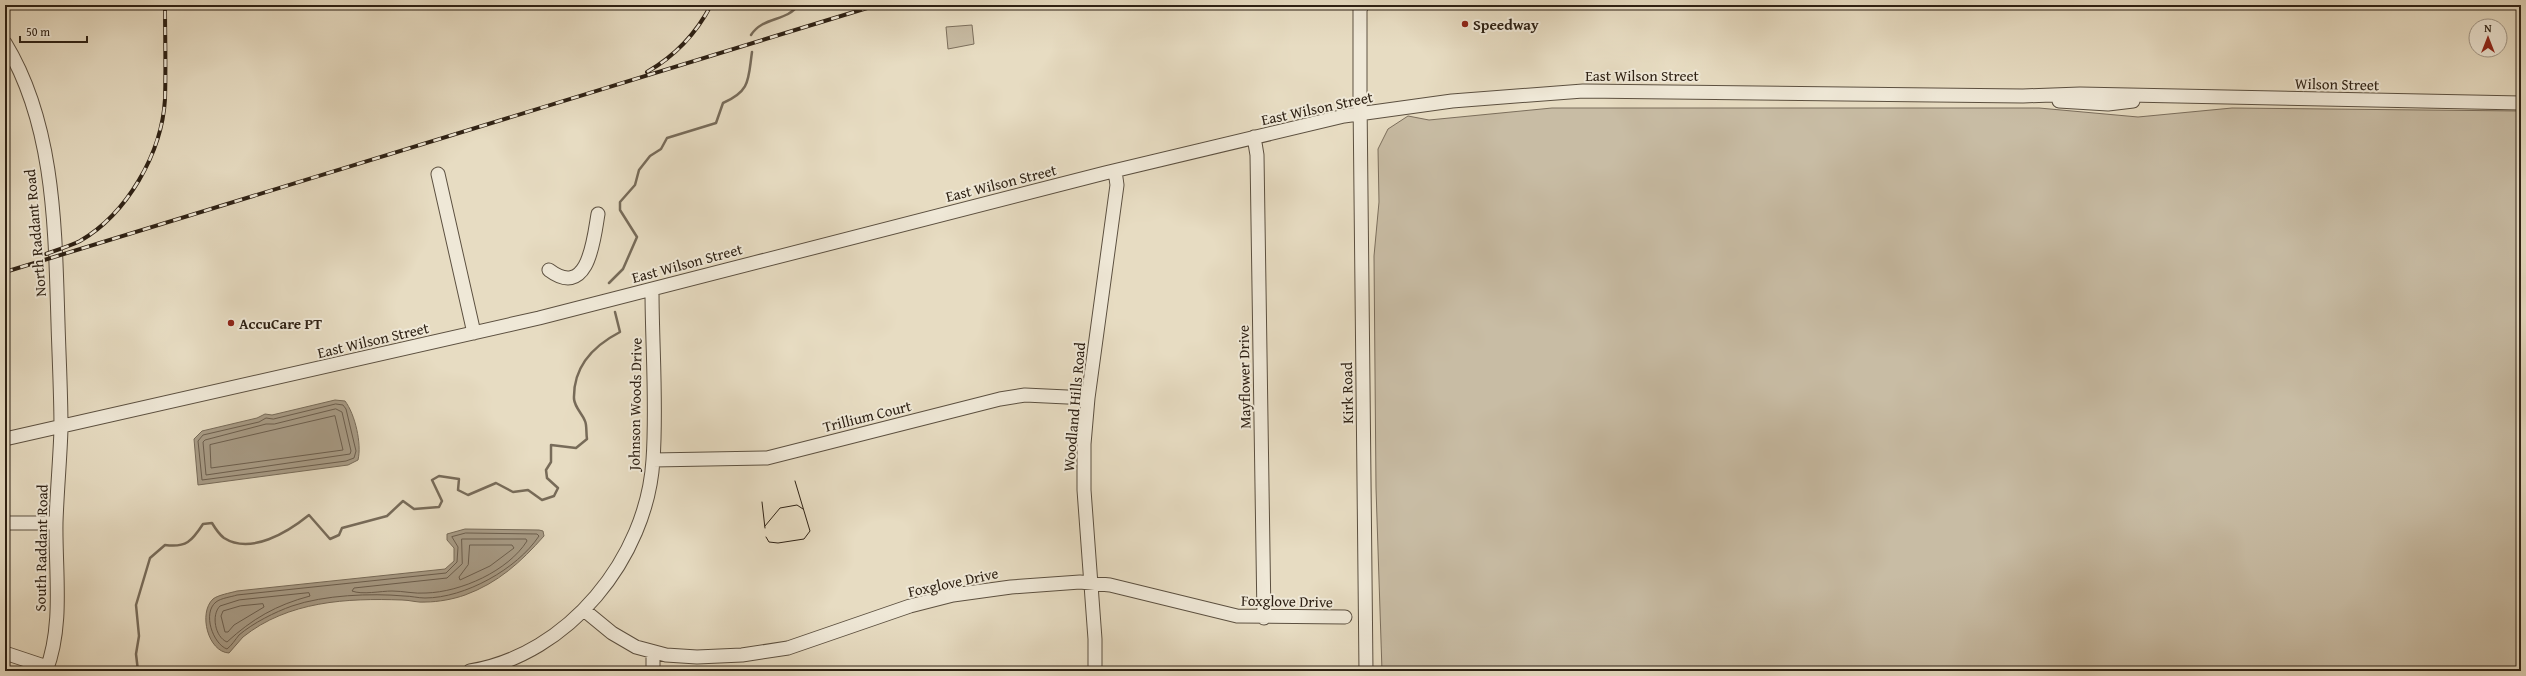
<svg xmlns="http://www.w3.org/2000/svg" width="2526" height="676" viewBox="0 0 2526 676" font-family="'Gentium Book Plus',serif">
	<rect width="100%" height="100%" fill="#e7dcc2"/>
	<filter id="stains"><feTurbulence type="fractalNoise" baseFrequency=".005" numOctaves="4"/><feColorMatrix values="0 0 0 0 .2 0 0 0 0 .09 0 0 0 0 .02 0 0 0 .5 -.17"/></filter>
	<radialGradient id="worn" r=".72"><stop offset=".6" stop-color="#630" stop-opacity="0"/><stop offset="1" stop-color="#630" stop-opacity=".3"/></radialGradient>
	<path fill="#c8bca4" stroke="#7b6e5c" d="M972 25 974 44 948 49 946 27Z
		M1552 108H2039L2138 117 2232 108 2521 111V671H1382L1376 488 1374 256 1379 202 1378 149 1388 129 1408 116 1429 120Z"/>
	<path fill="#a89c87" stroke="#776b59" d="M335 400 345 401C355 414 362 444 358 460L348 465 198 485 194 439 202 431 257 418 265 414 272 415Z
		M465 529 539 530 543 531 544 536C521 562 498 583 465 595 454 599 438 602 426 602 418 603 410 600 402 600 347 598 288 601 243 637 238 642 234 648 229 653 208 652 198 613 213 599 218 595 230 593 237 591L445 569 454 561V548L447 540V534Z"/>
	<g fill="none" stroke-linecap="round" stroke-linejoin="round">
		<path stroke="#6b5e4e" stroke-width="1" d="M336 404 343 405 346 409 356 451 354 458 346 461 202 480 198 441 203 435 259 422 266 418 273 419Z
			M336 409 342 412 351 451 350 454 206 475 203 442 205 440 266 424H274Z
			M335 416 343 450 211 468 210 445Z
			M466 533 537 534 539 536C517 569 465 598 425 598 418 598 411 596 404 596 371 593 324 595 292 606 275 612 253 623 239 635 235 640 232 645 227 649 213 644 202 613 216 602 221 598 231 597 237 595L446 573 457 562 458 547 452 537Z
			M462 539H526L527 541C508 571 461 592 426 593 415 594 403 591 392 591 381 591 362 595 352 591L354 588 447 578 462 564Z
			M470 545H512L514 548 490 566 460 580 459 577 468 565Z
			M309 593 310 596C276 605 252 619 227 642 215 637 211 615 220 606L239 600Z
			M263 604 264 607 234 625 228 632H225L221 616 223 611 240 606Z"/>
		<path stroke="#776b59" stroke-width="2.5" d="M751 35C763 16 787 22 798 5
			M609 283 623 269 637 237 620 210V202L635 185 639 170 650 156 661 149 667 138 716 123 723 103C751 91 748 79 752 52
			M138 671 136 654 139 636 136 605 150 558 165 545C186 548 192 541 203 524L212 523C215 528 220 535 224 538 251 555 288 532 309 515L330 539 339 535 342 528 387 516 403 501 414 509 439 507 442 501 432 480 439 476 459 479 458 490 468 495 496 483 513 492 528 490 542 500 554 496 558 488 547 478 546 470 551 462V445L576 448 587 439C586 434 587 425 585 421 582 413 575 408 574 399 573 366 593 346 620 332L615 312"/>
		<defs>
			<path id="minor" d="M1362 5 1360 10V99L1366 671
				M5 43C55 125 55 229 58 323 59 358 61 393 61 429 60 460 57 491 56 522 55 570 64 625 46 671
				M2059 101 2108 104 2133 101
				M1254 137 1257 155 1264 618
				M438 174 474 333
				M549 270C589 300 594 237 598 214
				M5 439 539 318 1105 173 1344 116 1452 101 1583 91 2023 96 2080 94 2521 103
				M653 460 767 458 1000 399 1025 395 1088 398
				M5 523H56
				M584 610 612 633 636 647 666 655 697 657 742 655 788 648 910 606 953 595 1011 587 1080 582 1110 585 1237 616 1345 617
				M653 652V671
				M5 653 47 667
				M470 671C568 655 647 558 653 460 657 404 652 346 652 290
				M1095 671V639L1084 490V444L1088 398 1117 185 1115 171"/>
		</defs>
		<use href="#minor" stroke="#5c5040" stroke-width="15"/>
		<use href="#minor" stroke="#efe8d7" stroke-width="13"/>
		<path stroke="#2e2114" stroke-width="1" d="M762 502 765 528
			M765 526 780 508 797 505 803 509
			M766 537 769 542 778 543 804 539 810 531 795 481"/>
		<defs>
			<path id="rail" d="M647 72C675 56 696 34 711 5
				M46 254C57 250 70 246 80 241 127 214 162 153 165 99 166 68 165 36 165 5
				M5 272 877 5"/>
		</defs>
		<use href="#rail" stroke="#2e2114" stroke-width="4"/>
		<use href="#rail" stroke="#efe8d7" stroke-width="2.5" stroke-dasharray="8" stroke-linecap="butt"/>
	</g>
	<g fill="#8f2418" stroke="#efe8d7" stroke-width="1.5">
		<circle cx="1465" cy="24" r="4"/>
		<circle cx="231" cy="323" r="4"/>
	</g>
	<g text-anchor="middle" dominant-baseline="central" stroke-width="4" stroke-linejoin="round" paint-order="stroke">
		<g font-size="15" font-weight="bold" fill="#2e2114" stroke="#efe8d7" text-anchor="start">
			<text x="1473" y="24">Speedway</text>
			<text x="239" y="323">AccuCare PT</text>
		</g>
		<g font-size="15" fill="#2e2114" stroke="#efe8d7">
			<text x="1642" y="75">East Wilson Street</text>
			<text transform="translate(2337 84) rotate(1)">Wilson Street</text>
			<text transform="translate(1317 108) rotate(-12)">East Wilson Street</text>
			<text transform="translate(1001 183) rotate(-14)">East Wilson Street</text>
			<text transform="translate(35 233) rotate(-95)">North Raddant Road</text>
			<text transform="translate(687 263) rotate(-15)">East Wilson Street</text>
			<text transform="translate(373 340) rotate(-13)">East Wilson Street</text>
			<text transform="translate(1244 377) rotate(-91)">Mayflower Drive</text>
			<text transform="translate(1347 393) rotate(-91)">Kirk Road</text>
			<text transform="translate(635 404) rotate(-89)">Johnson Woods Drive</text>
			<text transform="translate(1074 407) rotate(-85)">Woodland Hills Road</text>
			<text transform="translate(867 416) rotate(-14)">Trillium Court</text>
			<text transform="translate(41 548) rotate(-89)">South Raddant Road</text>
			<text transform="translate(953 582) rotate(-12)">Foxglove Drive</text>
			<text transform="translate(1287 601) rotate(1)">Foxglove Drive</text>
		</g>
	</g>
	<rect width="2526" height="676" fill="none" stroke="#e7dcc2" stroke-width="20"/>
	<rect x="6" y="6" width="2514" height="664" fill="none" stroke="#2e2114" stroke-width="2"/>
	<rect x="10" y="10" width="2506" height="656" fill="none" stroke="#2e2114"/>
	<g transform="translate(2488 38)"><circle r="19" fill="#efe8d7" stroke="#a29889"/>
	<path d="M0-3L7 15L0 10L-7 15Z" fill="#8f2418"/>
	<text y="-6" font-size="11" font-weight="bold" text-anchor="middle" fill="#2e2114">N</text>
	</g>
	<path d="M20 36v6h67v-6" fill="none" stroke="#2e2114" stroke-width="2"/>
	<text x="26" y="36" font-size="12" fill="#2e2114" stroke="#efe8d7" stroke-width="3" paint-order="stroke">50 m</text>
	<rect width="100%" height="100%" filter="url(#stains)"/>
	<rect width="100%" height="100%" fill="url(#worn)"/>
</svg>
